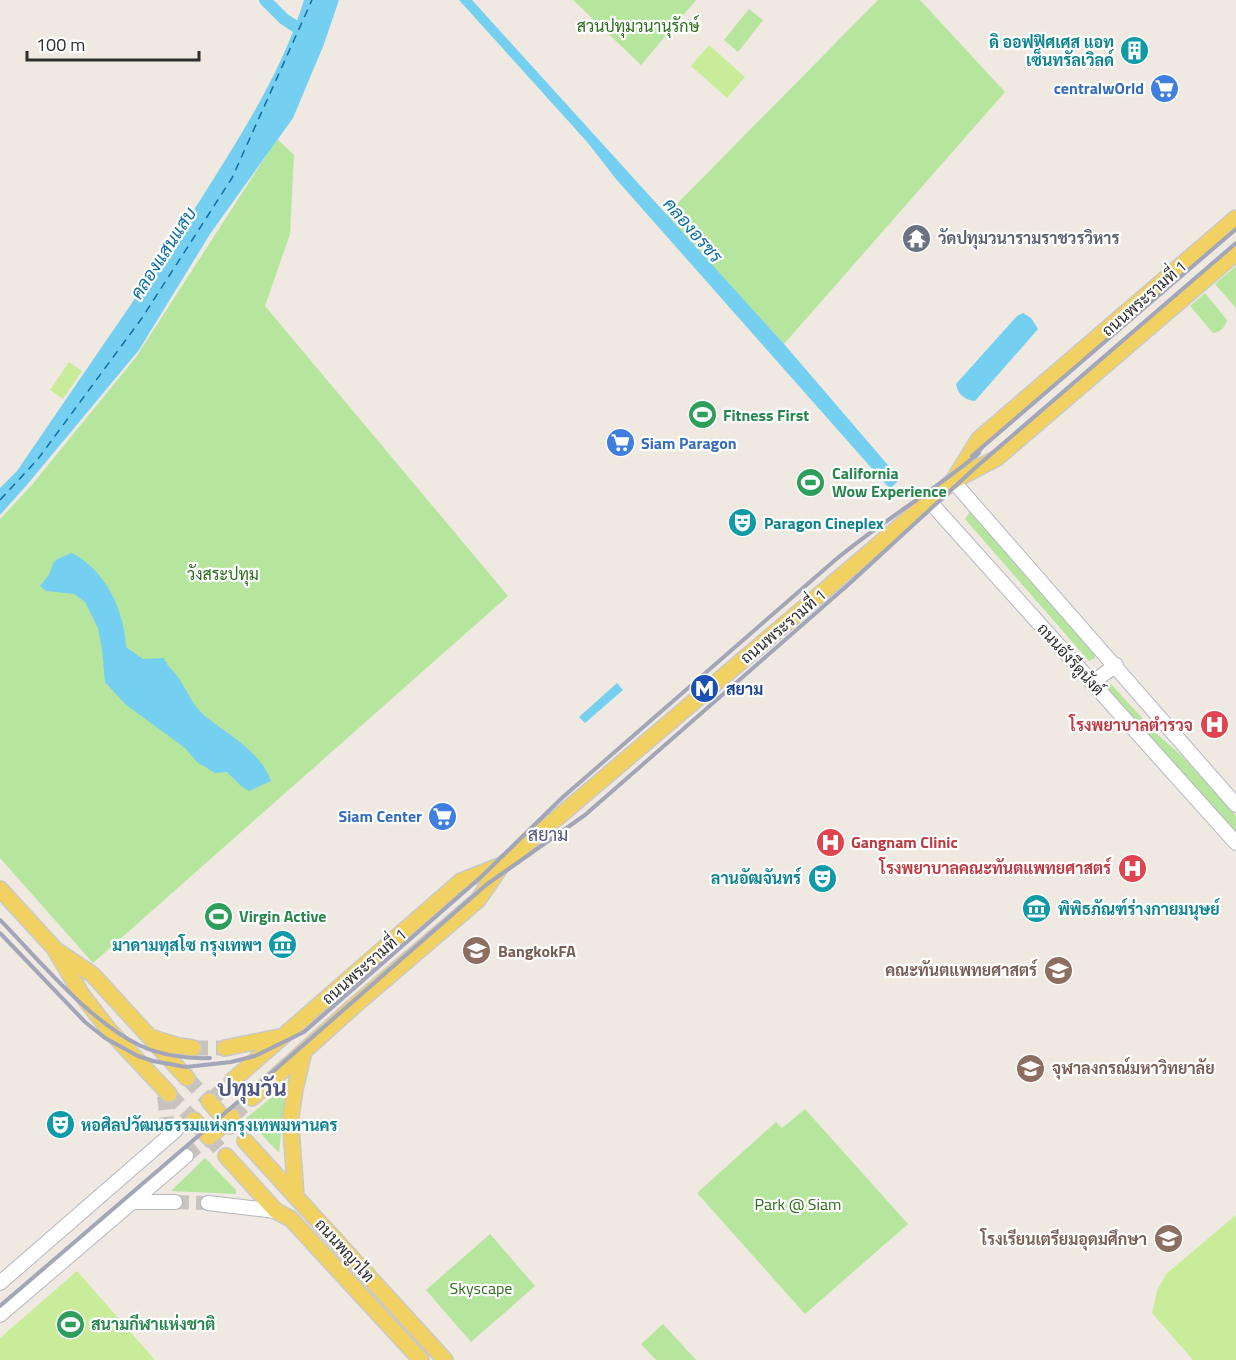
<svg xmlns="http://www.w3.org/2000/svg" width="1236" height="1360" viewBox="0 0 1236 1360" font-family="'Titillium Web',Sarabun,sans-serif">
	<rect width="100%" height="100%" fill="#efe9e1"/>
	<path fill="#b6e59e" d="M573 0H696L641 65Z
		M878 0H920L1005 92 784 344 666 215Z
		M749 9 763 20 738 52 724 40Z
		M277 139 294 155 290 234 265 306 508 596 93 963 0 858V519L31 486 136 357Z
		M1236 266V308L1215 284Z
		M1205 293 1227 320C1225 327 1221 332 1213 333L1190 306Z
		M971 510 1095 653V658L1089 661 965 519Z
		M1110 683 1157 734 1183 757 1236 816V835L1107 688Z
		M286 1086 279 1153 246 1118Z
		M805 1109 908 1224 805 1314 697 1193 776 1122 782 1128Z
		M205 1158 236 1190V1194L171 1191Z
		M490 1234 535 1286 471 1342 426 1290Z
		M663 1324 696 1360H656L641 1344Z"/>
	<path fill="#c9ec9a" d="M709 45 745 77 727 98 691 66Z
		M69 362 82 371 63 399 50 390Z
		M1236 1215V1360H1193L1152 1313 1157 1291 1166 1274Z
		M77 1271 155 1360H0V1338Z"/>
	<path fill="#75cff0" d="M304 0H339L324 44 293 118 210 234 139 350 26 486 0 515V488L17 471C78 381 140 293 199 202 239 138 282 73 304 0Z
		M459 0H472L784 344 893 471 901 478 890 489 616 179 588 143Z
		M1023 313 1031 318 1038 329 975 401C965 400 958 395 956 384L1017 316Z
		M72 553C106 571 124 610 126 647L143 659 164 658C167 665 169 667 174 672 186 686 191 705 206 717 230 736 260 751 271 781L249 791 241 786 227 772 215 773 197 762 185 748 125 704 105 682 102 649 98 628 85 602 74 594 46 591 40 586 49 575 53 564 57 559Z
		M617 683 623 690 585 723 579 717Z"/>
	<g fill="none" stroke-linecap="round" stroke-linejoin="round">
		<path stroke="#75cff0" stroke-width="12" d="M265 0 284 19 307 34"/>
		<path stroke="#0d6fa3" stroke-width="1.5" stroke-dasharray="8 6" stroke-linecap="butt" d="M0 500 38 459 142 318 232 178 312 0"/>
		<path stroke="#c8c4bd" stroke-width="14" stroke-dasharray="14 7" stroke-linecap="butt" d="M164 1096 167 1122
			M186 1156 209 1137
			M175 1202 208 1203"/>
		<path stroke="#c8c4bd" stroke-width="15" stroke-dasharray="15 8" stroke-linecap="butt" d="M193 1048H225
			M187 1078 209 1101
			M169 1094 194 1120
			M211 1100 233 1080
			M232 1117 252 1098
			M209 1137 226 1156"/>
		<defs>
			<path id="secondary" d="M953 481 1236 805
				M930 502 1236 843
				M1092 683 1116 665
				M131 1202H175
				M208 1203 276 1211
				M0 1283 176 1130
				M0 1315 186 1156"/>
			<path id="primary" d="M953 481 979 439 1236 218
				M0 889 54 948 82 995 109 1030 169 1094
				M59 952 93 975 187 1078
				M150 1037 179 1046 193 1048
				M225 1048 279 1037
				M233 1080 461 881 502 865
				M252 1098 353 1007 478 900 502 865 516 853 953 481 997 458 1236 253
				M209 1101 230 1126
				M291 1116 295 1089 304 1051
				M194 1120 209 1137 232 1117
				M291 1128 296 1196
				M245 1141 445 1360
				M226 1156 276 1211 291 1219 421 1360"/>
		</defs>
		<use href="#secondary" stroke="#b4b7c1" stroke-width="16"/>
		<use href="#primary" stroke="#c9c9c9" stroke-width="18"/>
		<use href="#secondary" stroke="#fff" stroke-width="14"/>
		<use href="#primary" stroke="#f2d163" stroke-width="15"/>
		<path stroke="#a3a6b8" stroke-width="4" d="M972 456 1236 229
			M0 920C40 961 88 1020 139 1045 159 1055 188 1059 210 1058
			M0 933 85 1022 105 1038 138 1056 153 1061 186 1067 231 1062 255 1056 304 1032 481 877 563 797 834 561C880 522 933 492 979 453
			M0 1306 260 1083 486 885 585 815 849 584 975 468 1236 243"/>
	</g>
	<defs>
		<symbol id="building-disc" viewBox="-11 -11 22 22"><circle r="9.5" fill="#0f9aa8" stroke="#fff"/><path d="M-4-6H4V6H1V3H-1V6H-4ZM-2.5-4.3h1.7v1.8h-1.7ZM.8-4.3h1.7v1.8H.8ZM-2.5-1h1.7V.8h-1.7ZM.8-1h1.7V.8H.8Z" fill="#fff"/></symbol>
		<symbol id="supermarket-disc" viewBox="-11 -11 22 22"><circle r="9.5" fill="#3f7fe0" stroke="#fff"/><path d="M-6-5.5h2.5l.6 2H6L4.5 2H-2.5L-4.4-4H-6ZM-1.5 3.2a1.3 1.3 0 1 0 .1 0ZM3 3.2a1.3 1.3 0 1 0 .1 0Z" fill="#fff"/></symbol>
		<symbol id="temple-disc" viewBox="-11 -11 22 22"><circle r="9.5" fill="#6b7280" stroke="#fff"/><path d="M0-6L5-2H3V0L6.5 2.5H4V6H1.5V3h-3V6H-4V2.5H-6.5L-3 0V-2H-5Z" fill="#fff"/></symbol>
		<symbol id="stadium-disc" viewBox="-11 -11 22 22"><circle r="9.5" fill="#2e9e5b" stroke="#fff"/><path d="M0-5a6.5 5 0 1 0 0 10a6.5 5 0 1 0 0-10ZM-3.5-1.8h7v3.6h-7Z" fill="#fff"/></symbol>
		<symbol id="theatre-disc" viewBox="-11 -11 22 22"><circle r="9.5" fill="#0f9aa8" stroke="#fff"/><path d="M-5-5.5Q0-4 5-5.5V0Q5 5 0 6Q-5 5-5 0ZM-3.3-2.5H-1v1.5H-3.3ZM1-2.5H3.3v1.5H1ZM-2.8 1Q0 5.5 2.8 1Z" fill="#fff"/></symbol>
		<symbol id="metro-disc" viewBox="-11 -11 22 22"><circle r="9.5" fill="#1a4fb4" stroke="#fff"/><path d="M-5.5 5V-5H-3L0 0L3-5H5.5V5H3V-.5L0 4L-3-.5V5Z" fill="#fff"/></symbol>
		<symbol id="hospital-disc" viewBox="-11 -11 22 22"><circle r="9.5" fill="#e0444e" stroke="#fff"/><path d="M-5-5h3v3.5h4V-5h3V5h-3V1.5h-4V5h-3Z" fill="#fff"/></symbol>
		<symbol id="museum-disc" viewBox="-11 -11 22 22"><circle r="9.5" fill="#0f9aa8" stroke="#fff"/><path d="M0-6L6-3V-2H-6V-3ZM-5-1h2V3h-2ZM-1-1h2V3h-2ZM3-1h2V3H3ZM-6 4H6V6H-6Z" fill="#fff"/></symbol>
		<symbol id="university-disc" viewBox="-11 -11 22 22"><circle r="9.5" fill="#8d6e63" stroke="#fff"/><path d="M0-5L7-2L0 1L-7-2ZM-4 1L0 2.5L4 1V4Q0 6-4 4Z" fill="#fff"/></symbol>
		<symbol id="school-disc" viewBox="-11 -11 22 22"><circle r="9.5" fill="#8d6e63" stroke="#fff"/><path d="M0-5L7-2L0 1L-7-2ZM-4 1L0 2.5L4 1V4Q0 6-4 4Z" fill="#fff"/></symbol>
	</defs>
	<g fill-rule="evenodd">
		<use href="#building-disc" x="1118" y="34" width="33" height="33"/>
		<use href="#supermarket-disc" x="1148" y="72" width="33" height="33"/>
		<use href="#temple-disc" x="900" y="222" width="33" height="33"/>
		<use href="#stadium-disc" x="686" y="398" width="33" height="33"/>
		<use href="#supermarket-disc" x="604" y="426" width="33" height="33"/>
		<use href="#stadium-disc" x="794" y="466" width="33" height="33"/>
		<use href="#theatre-disc" x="726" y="506" width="33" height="33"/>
		<use href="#metro-disc" x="688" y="672" width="33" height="33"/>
		<use href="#hospital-disc" x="1198" y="708" width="33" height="33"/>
		<use href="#supermarket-disc" x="426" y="800" width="33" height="33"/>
		<use href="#hospital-disc" x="814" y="826" width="33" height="33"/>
		<use href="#hospital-disc" x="1116" y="852" width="33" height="33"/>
		<use href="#theatre-disc" x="806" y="862" width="33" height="33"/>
		<use href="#museum-disc" x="1020" y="892" width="33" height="33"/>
		<use href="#stadium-disc" x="202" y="900" width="33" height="33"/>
		<use href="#museum-disc" x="266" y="928" width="33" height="33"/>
		<use href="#university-disc" x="460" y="934" width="33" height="33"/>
		<use href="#university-disc" x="1042" y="954" width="33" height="33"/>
		<use href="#university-disc" x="1014" y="1052" width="33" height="33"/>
		<use href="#theatre-disc" x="44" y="1108" width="33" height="33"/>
		<use href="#school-disc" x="1152" y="1222" width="33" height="33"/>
		<use href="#stadium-disc" x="54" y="1308" width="33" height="33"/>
	</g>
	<g text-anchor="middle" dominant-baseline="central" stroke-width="4.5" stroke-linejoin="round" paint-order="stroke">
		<g font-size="16" fill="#2c6e1b" stroke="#fff">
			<text x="638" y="26">สวนปทุมวนานุรักษ์</text>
			<text x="223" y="574">วังสระปทุม</text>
			<text x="798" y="1204">Park @ Siam</text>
			<text x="481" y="1288">Skyscape</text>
		</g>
		<g font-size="16" font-weight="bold" fill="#0d838f" stroke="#fff" text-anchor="end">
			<text x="1114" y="42">ดิ ออฟฟิศเศส แอท<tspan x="1114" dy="18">เซ็นทรัลเวิลด์</tspan></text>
			<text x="764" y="523" text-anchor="start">Paragon Cineplex</text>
			<text x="801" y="878">ลานอัฒจันทร์</text>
			<text x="1058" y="909" text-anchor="start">พิพิธภัณฑ์ร่างกายมนุษย์</text>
			<text x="262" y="945">มาดามทุสโซ กรุงเทพฯ</text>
			<text x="81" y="1125" text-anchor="start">หอศิลปวัฒนธรรมแห่งกรุงเทพมหานคร</text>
		</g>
		<g font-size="16" font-weight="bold" fill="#366cbe" stroke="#fff" text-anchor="end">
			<text x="1144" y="88">centralwOrld</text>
			<text x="641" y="443" text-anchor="start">Siam Paragon</text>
			<text x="422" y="816">Siam Center</text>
		</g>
		<g font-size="16" font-weight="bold" fill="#5b616d" stroke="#fff" text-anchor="start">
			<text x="938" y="238">วัดปทุมวนารามราชวรวิหาร</text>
		</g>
		<g font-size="16" fill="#2e2e2e" stroke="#fff">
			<text transform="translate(1144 298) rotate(-41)">ถนนพระรามที่ 1</text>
			<text transform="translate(783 626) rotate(-40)">ถนนพระรามที่ 1</text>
			<text transform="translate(1071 659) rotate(48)">ถนนอังรีดูนังต์</text>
			<text transform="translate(364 966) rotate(-41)">ถนนพระรามที่ 1</text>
			<text transform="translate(345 1250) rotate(48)">ถนนพญาไท</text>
		</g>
		<g font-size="16" font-weight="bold" fill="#27864d" stroke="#fff" text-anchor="start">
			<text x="723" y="415">Fitness First</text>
			<text x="832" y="473">California<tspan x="832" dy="18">Wow Experience</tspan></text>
			<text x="239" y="916">Virgin Active</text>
			<text x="91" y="1324">สนามกีฬาแห่งชาติ</text>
		</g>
		<g font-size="16" font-weight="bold" fill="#164399" stroke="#fff" text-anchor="start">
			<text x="726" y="689">สยาม</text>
		</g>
		<g font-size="16" font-weight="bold" fill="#be3a42" stroke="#fff" text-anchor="end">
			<text x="1193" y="725">โรงพยาบาลตำรวจ</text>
			<text x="851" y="842" text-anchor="start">Gangnam Clinic</text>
			<text x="1111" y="868">โรงพยาบาลคณะทันตแพทยศาสตร์</text>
		</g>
		<g font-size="16" font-weight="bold" fill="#785e54" stroke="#fff" text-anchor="start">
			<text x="498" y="951">BangkokFA</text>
			<text x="1037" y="970" text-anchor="end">คณะทันตแพทยศาสตร์</text>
			<text x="1052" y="1068">จุฬาลงกรณ์มหาวิทยาลัย</text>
			<text x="1147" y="1239" text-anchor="end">โรงเรียนเตรียมอุดมศึกษา</text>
		</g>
		<g font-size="18" font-style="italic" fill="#0d6fa3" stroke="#fff">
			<text transform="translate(693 230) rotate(49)">คลองอรชร</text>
			<text transform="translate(163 253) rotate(-57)">คลองแสนแสบ</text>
		</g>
		<g font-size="18" fill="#4d5680" stroke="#fff">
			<text x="548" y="834">สยาม</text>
		</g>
		<g font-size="22" font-weight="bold" fill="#4d5680" stroke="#fff">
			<text x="252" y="1088">ปทุมวัน</text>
		</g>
	</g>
	<path d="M27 51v9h172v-9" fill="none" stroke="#2e2e2e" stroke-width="3"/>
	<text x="36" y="51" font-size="18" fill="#2e2e2e" stroke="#ffffff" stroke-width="4.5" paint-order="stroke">100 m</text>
</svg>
